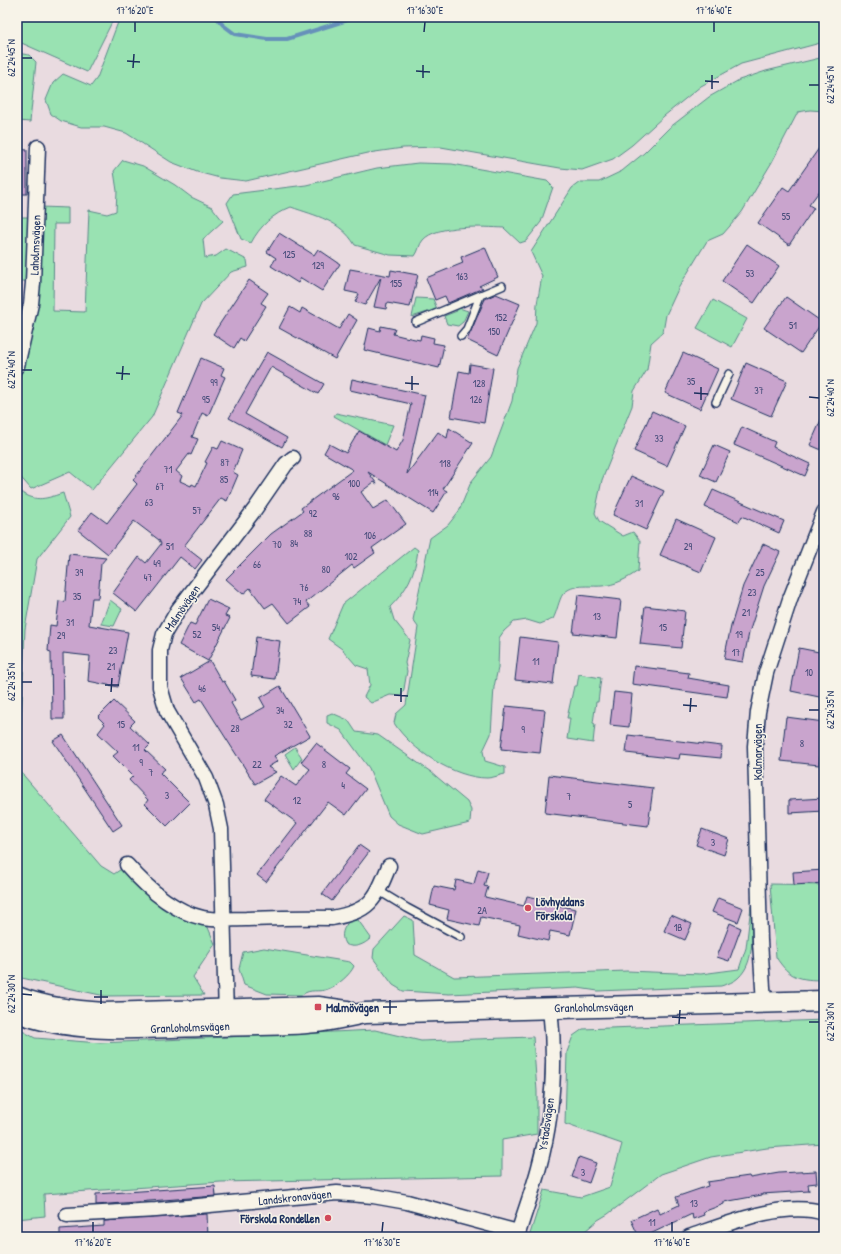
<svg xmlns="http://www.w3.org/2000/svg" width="841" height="1254" viewBox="0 0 841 1254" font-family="'Patrick Hand',sans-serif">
	<rect width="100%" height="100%" fill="#e9dbe0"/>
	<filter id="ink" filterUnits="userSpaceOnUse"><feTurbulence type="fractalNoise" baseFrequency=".025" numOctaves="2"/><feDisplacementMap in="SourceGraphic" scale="8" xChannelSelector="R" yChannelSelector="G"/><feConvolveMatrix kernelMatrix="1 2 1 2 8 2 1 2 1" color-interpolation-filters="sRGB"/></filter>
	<g filter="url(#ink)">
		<path fill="#99e2b2" stroke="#5a8888" d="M17 17H113L114 18 87 72 17 41Z
			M120 17H824V42L741 64 701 86 664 116 632 145 613 159 582 170 560 168 441 147 403 148 368 153 246 181 220 178 197 172 171 162 126 133 104 127H81L61 121 51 114 46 100 53 83 63 74 91 86 97 78Z
			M17 53 29 55 36 62 30 122 17 121Z
			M824 57V111L810 110 798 112 772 162 742 212 723 234 707 241 679 287 666 315 663 332 651 343 647 370 634 391 632 406 602 480 595 513 599 521 623 536 633 532 640 541 638 571C627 579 615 585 602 586 589 587 573 583 563 594 559 599 557 612 553 619L540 624 527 620 514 622 504 631 499 638 498 668 494 687 491 734 483 751 485 761 505 767V774C499 775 493 778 487 778 454 778 411 750 394 723L396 714 406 705 418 627 413 620 430 538 448 525 459 511 471 482 491 457 512 401 517 368 536 323 537 304 542 276 531 252 572 188 580 182H599L622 171 644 153 669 128 709 97 739 80 766 71Z
			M123 160 143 166 175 185 191 197 212 207 223 221 203 239 205 258 216 256 226 249 247 260 248 267 231 272 201 304 152 417 92 490 70 472 31 489 17 473V392L36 303 41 207 68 208V224H54L53 311 85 312 89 210 107 214 116 211 117 191 114 171Z
			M418 163 452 164 547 181 553 187 541 222 526 241 520 243 504 228C484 227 437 224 423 240 419 244 419 251 415 256L390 255 355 245C340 220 316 216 291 207 273 214 260 226 251 243L241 239 227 203 233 194 306 185 377 168Z
			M17 217H29L27 281H17Z
			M416 298 433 299 437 309 412 317Z
			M713 300 747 319 732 347 697 328Z
			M459 308 468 311 463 322 458 326 447 324 444 316 457 311 456 309Z
			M336 413 393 425 385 445 334 416Z
			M17 490C36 502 42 500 63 493L70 517 37 559 25 629 19 770 101 866 114 874 127 865 153 892 204 918 215 944 193 977 204 995 105 996 17 977Z
			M414 547 418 550C415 574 407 590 390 607L394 620 410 640 405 663 407 671 404 689 401 696 390 695 371 703 364 697 370 685 368 669 356 665 342 649 328 639 343 604Z
			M110 600 122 609 114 626 101 624Z
			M579 674 601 678 598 702H596L593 723 595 724 593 743 567 739 570 718H567L574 686H577Z
			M332 713 348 720 356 732 378 735 431 772 467 802 471 810 470 823 423 834 398 824 389 816 369 768 341 730 327 723V715Z
			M295 747 302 758 294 769 285 754Z
			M770 884 824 885V980C800 980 789 978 776 957Z
			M751 906C751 929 757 961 738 978 734 982 727 984 721 986L598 991 578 988 449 994 403 991 393 985 373 958 374 949 404 916 413 920 415 955 454 977 627 971 701 974 739 969 746 948Z
			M350 920H358L371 938C364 945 354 949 345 944 340 935 343 928 350 920Z
			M264 948 350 962 354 966C351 974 337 986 328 989 319 993 310 988 302 995L267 994 244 985 239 969 243 952Z
			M824 1020V1144L767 1148 711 1157 661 1174 608 1214 598 1220 578 1237H529L544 1190 581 1197 610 1187 622 1144 565 1124 567 1052 573 1036 583 1029Z
			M17 1028 35 1038 100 1043 375 1030 421 1041 533 1037 537 1091V1134L502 1140V1176L221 1182 44 1194 45 1216 17 1219Z"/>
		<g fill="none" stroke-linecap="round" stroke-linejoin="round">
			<path stroke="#6691ba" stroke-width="4" d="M216 17 223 25 235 34 267 39H287L357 17"/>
		</g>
		<path fill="#c9a4cd" stroke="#1b2f5e" d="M824 141V185L809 205 814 208 789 245 758 223 783 187 789 191Z
			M17 149 27 150V194H17Z
			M279 233 314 255 318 249 340 264 322 291 301 278 298 283 271 266 276 258 267 252Z
			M747 244 779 266 754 303 722 281Z
			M485 247 498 277 479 286 483 288 448 303 445 296 435 300 426 278 463 263 461 257Z
			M350 269 390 276 391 270 418 275 410 307 387 303 386 309 374 307 381 277 365 305 355 302 359 294 345 291Z
			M249 280 268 293 261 303 266 306 244 341 240 338 234 348 213 334Z
			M496 294 520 304 498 355 467 340 485 299Z
			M786 297 822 322 801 353 764 328Z
			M290 307 300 313 302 308 339 329 348 314 357 320 335 359 279 328Z
			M381 326 395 329 393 334 405 337 420 340 421 335 434 338 433 343 444 345 439 368 364 350 369 328 380 331Z
			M267 352 324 384 318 394 271 367 245 414 287 438 282 447 229 418Z
			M683 353 718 369 700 409 665 393Z
			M201 358 224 368 221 375 225 377 208 416 202 413 192 437 198 439 191 455 189 454 176 471 182 476 180 481 191 486 192 484 196 486 207 463 205 462 213 447 218 449 222 441 242 450 233 472 238 475 227 501 221 498 184 546 202 560 195 569 180 557 137 612 113 593 139 557 146 563 161 544 159 540 134 521 108 554 78 530 92 512 107 523 137 484 133 480 183 415 178 413Z
			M746 363 787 381 771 416 731 399Z
			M470 364 493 368 484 423 451 417 459 371 469 373Z
			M352 379 425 395 407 474 438 432 447 438 449 428 473 443 443 489 447 491 433 513 368 472 377 484 374 482 361 492 373 509 388 500 406 524 372 548 375 553 354 568 352 565 306 602 310 607 289 623 273 603 265 608 250 588 243 594 226 579 271 534 303 511 301 508 353 470 324 453 329 444 346 453 359 431 396 452 403 440 411 404 350 390Z
			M652 411 685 426 667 466 634 451Z
			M824 413V451L810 445Z
			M742 427 775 442 773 447 810 464 805 476 734 445Z
			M714 445 730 452 716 482 700 475Z
			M631 476 664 491 646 530 613 515Z
			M713 490 784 521 779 533 742 516 739 522 705 507Z
			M676 519 716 537 701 572 660 555Z
			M763 544 780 552 764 586 749 633 743 662 724 659 731 626 743 586Z
			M69 554 106 558 101 564 98 598H92L89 625 128 632 118 687 88 681 90 656 63 653 64 719H52L51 652 48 651 50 625 56 626 59 601 65 602Z
			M578 595 621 600 617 638 573 633Z
			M208 599 229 609 225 616 230 618 208 661 179 645 190 623 195 625Z
			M645 606 685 611 681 648 640 644Z
			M256 637 280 641 275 679 251 676Z
			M520 637 558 642 553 684 515 680Z
			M799 648 824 653V698L791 691Z
			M210 661 222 682 224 681 235 700 231 703 241 720 265 707 260 698 280 686 310 736 274 756 278 761 268 767 276 772 255 784 201 699 196 702 181 678Z
			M634 666 689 673 688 678 729 685 727 697 632 684Z
			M614 692 632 694 629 727 610 725Z
			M114 701 135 721 130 726 150 745 145 750 165 769 160 773 190 803 167 826 145 804 148 800 129 780 133 776 113 756 118 752 98 733 105 724 98 717Z
			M506 706 545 710 540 753 501 749Z
			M786 717 824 722 819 765 781 761Z
			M63 735 122 825 113 831 53 741Z
			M628 735 722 746 721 758 680 754 679 759 626 753Z
			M316 743 350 769 346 774 366 789 346 815 328 802 266 882 257 875 297 823 264 799 281 776 296 786 310 769 301 762Z
			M549 775 653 788 648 826 545 813Z
			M824 798V811L789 813V800Z
			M702 829 729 839 724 855 696 845Z
			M359 845 369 852 332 901 322 894Z
			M478 869 488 872 484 886 488 887 485 897 524 906 527 896 557 902 556 905 576 909 570 935 550 931 548 941 518 934 520 925 481 917 479 926 447 919 449 910 430 905 434 886 454 890 456 880 474 884Z
			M824 870V883L794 885 793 872Z
			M718 898 743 908 738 922 712 912Z
			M671 915 692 924 685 940 664 931Z
			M730 923 741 928 729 961 717 957Z
			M579 1157 596 1163 589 1183 572 1177Z
			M816 1171 817 1183 808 1184 809 1191 762 1194V1195L724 1202V1204L703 1212 704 1215 693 1219 692 1214 646 1236 645 1234 639 1237 631 1220 657 1208 660 1214 679 1205 676 1197 708 1186 707 1182 749 1176 750 1178 779 1173Z
			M215 1186 216 1196 96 1205V1194Z
			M207 1214 208 1237H60V1229L104 1226V1221Z"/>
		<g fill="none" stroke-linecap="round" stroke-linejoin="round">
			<defs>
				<path id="lane" d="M416 322 502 286
					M461 336 467 329 480 296
					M716 402 729 374
					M379 891 407 908 461 937"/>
				<path id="street" d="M17 366 31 304 33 283 38 147
					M127 865C147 888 172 911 203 918 217 921 232 919 246 919 275 918 303 917 332 918 370 911 375 901 389 866
					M764 1003 760 941 755 746 758 712 766 673 790 599 824 512
					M226 1017 221 829 216 805 206 778 167 711 160 687V650L164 634 178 610 255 509 286 464 293 458
					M67 1215 156 1210 337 1193 373 1196 407 1202 518 1232
					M517 1237C524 1213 533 1190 539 1167 553 1116 556 1060 550 1008
					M689 1237C727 1224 784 1200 824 1213"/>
				<path id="secondary" d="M17 997C46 1008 74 1011 104 1013L318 1007 347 1011
					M17 1012C75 1034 140 1028 201 1026 239 1025 279 1026 317 1022 333 1020 349 1016 365 1013L824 1001"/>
			</defs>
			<use href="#lane" stroke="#1b2f5e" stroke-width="10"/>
			<use href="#street" stroke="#1b2f5e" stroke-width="17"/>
			<use href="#secondary" stroke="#1b2f5e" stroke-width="23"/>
			<use href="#lane" stroke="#f7f3e8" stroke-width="7"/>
			<use href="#street" stroke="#f7f3e8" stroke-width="14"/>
			<use href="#secondary" stroke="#f7f3e8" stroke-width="20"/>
		</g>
	</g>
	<path fill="none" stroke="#1b2f5e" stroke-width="1.5" d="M135 32V22M424 32 425 22M714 32V22M22 58H32M127 61 140 62M133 68 134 54M416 71 430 72M423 78V65M705 81 719 82M809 85H819M712 89V75M22 370H32M116 373 130 374M122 380 123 366M405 383 419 384M412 390V376M694 393 708 394M809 397 819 398M701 400V387M22 682H32M105 685H119M111 692 112 678M394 695 408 696M401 702V688M683 705 697 706M809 710H819M690 712 691 698M22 994 32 995M94 997H108M101 1004V990M383 1007H397M390 1014V1000M672 1017 686 1018M809 1022H819M679 1024 680 1010M93 1232V1222M382 1232 383 1222M672 1232V1222"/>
	<g fill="#d1495b" stroke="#f7f3e8" stroke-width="1.5">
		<circle cx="528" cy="908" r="4"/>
		<rect x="314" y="1003" width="8" height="8" rx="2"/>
		<circle cx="328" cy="1218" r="4"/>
	</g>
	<g text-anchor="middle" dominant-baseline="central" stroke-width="3" stroke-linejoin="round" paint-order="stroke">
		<g font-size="10" fill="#464c7a">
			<text x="786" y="216">55</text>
			<text x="289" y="254">125</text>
			<text x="318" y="265">129</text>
			<text x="750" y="273">53</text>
			<text x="462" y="276">163</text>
			<text x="396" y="283">155</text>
			<text x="501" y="317">152</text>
			<text x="793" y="325">51</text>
			<text x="494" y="331">150</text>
			<text x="691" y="381">35</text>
			<text x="214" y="382">99</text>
			<text x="479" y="383">128</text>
			<text x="759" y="390">37</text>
			<text x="206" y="399">95</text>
			<text x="476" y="399">126</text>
			<text x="659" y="438">33</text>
			<text x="225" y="462">87</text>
			<text x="445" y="463">118</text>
			<text x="168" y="469">71</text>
			<text x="224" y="479">85</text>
			<text x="354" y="483">100</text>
			<text x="160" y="486">67</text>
			<text x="433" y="492">114</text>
			<text x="336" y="496">96</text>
			<text x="149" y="502">63</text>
			<text x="639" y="503">31</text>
			<text x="197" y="510">57</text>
			<text x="313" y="513">92</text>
			<text x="308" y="533">88</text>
			<text x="370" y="535">106</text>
			<text x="294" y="543">84</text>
			<text x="277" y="544">70</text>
			<text x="170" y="546">51</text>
			<text x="688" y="546">29</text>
			<text x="351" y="556">102</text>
			<text x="157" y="563">49</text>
			<text x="257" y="564">66</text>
			<text x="326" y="569">80</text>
			<text x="79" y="572">39</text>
			<text x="760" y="572">25</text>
			<text x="148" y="577">47</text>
			<text x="304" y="587">76</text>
			<text x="752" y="592">23</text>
			<text x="77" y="596">35</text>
			<text x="297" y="601">74</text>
			<text x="746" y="612">21</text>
			<text x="597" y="616">13</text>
			<text x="70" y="622">31</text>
			<text x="216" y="627">54</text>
			<text x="663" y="627">15</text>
			<text x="197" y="634">52</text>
			<text x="739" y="634">19</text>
			<text x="61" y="635">29</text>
			<text x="113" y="650">23</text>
			<text x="736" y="652">17</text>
			<text x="536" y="661">11</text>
			<text x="111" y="666">21</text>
			<text x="809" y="672">10</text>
			<text x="202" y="688">46</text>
			<text x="280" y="710">34</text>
			<text x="121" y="724">15</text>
			<text x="288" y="724">32</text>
			<text x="235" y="728">28</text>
			<text x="523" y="729">9</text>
			<text x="802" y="743">8</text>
			<text x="136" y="747">11</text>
			<text x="141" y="762">9</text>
			<text x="257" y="764">22</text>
			<text x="324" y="764">8</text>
			<text x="151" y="772">7</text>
			<text x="343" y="785">4</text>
			<text x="167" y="795">3</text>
			<text x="569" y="796">7</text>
			<text x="297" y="800">12</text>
			<text x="630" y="804">5</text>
			<text x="713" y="842">3</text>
			<text x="482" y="910">2A</text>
			<text x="678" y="927">1B</text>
			<text x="583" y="1172">3</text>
			<text x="694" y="1203">13</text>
			<text x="652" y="1222">11</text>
		</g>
		<g font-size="12" fill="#1b2f5e" stroke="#f7f3e8">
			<text transform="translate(35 245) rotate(-88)">Laholmsvägen</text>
			<text transform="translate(182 608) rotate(-56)">Malmövägen</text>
			<text transform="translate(757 752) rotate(-90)">Kalmarvägen</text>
			<text transform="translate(594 1007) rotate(-1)">Granloholmsvägen</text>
			<text transform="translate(190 1027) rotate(-2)">Granloholmsvägen</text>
			<text transform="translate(546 1124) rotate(-82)">Ystadsvägen</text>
			<text transform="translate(295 1197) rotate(-6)">Landskronavägen</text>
		</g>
		<g font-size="12" font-weight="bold" fill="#1b2f5e" stroke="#f7f3e8" text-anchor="start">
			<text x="536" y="901">Lövhyddans<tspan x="536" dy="14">Förskola</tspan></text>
			<text x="326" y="1007">Malmövägen</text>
			<text x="320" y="1218" text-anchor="end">Förskola Rondellen</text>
		</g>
	</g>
	<rect width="841" height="1254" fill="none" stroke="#f7f3e8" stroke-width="44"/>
	<rect x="22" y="22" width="797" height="1210" fill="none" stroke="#1b2f5e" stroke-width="1.5"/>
	<g font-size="10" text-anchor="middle" fill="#1b2f5e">
		<text x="135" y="14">17°16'20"E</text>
		<text x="425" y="14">17°16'30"E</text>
		<text x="714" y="14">17°16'40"E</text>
		<text transform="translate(11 58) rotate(-90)" y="4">62°24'45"N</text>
		<text transform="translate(830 85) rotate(-90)" y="4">62°24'45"N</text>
		<text transform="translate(11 370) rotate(-90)" y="4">62°24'40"N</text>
		<text transform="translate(830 398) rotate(-90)" y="4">62°24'40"N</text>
		<text transform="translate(11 682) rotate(-90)" y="4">62°24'35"N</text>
		<text transform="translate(830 710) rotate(-90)" y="4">62°24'35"N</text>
		<text transform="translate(11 994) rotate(-90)" y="4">62°24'30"N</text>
		<text transform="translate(830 1022) rotate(-90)" y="4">62°24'30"N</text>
		<text x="93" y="1246">17°16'20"E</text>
		<text x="382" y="1246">17°16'30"E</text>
		<text x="672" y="1246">17°16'40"E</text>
	</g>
</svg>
